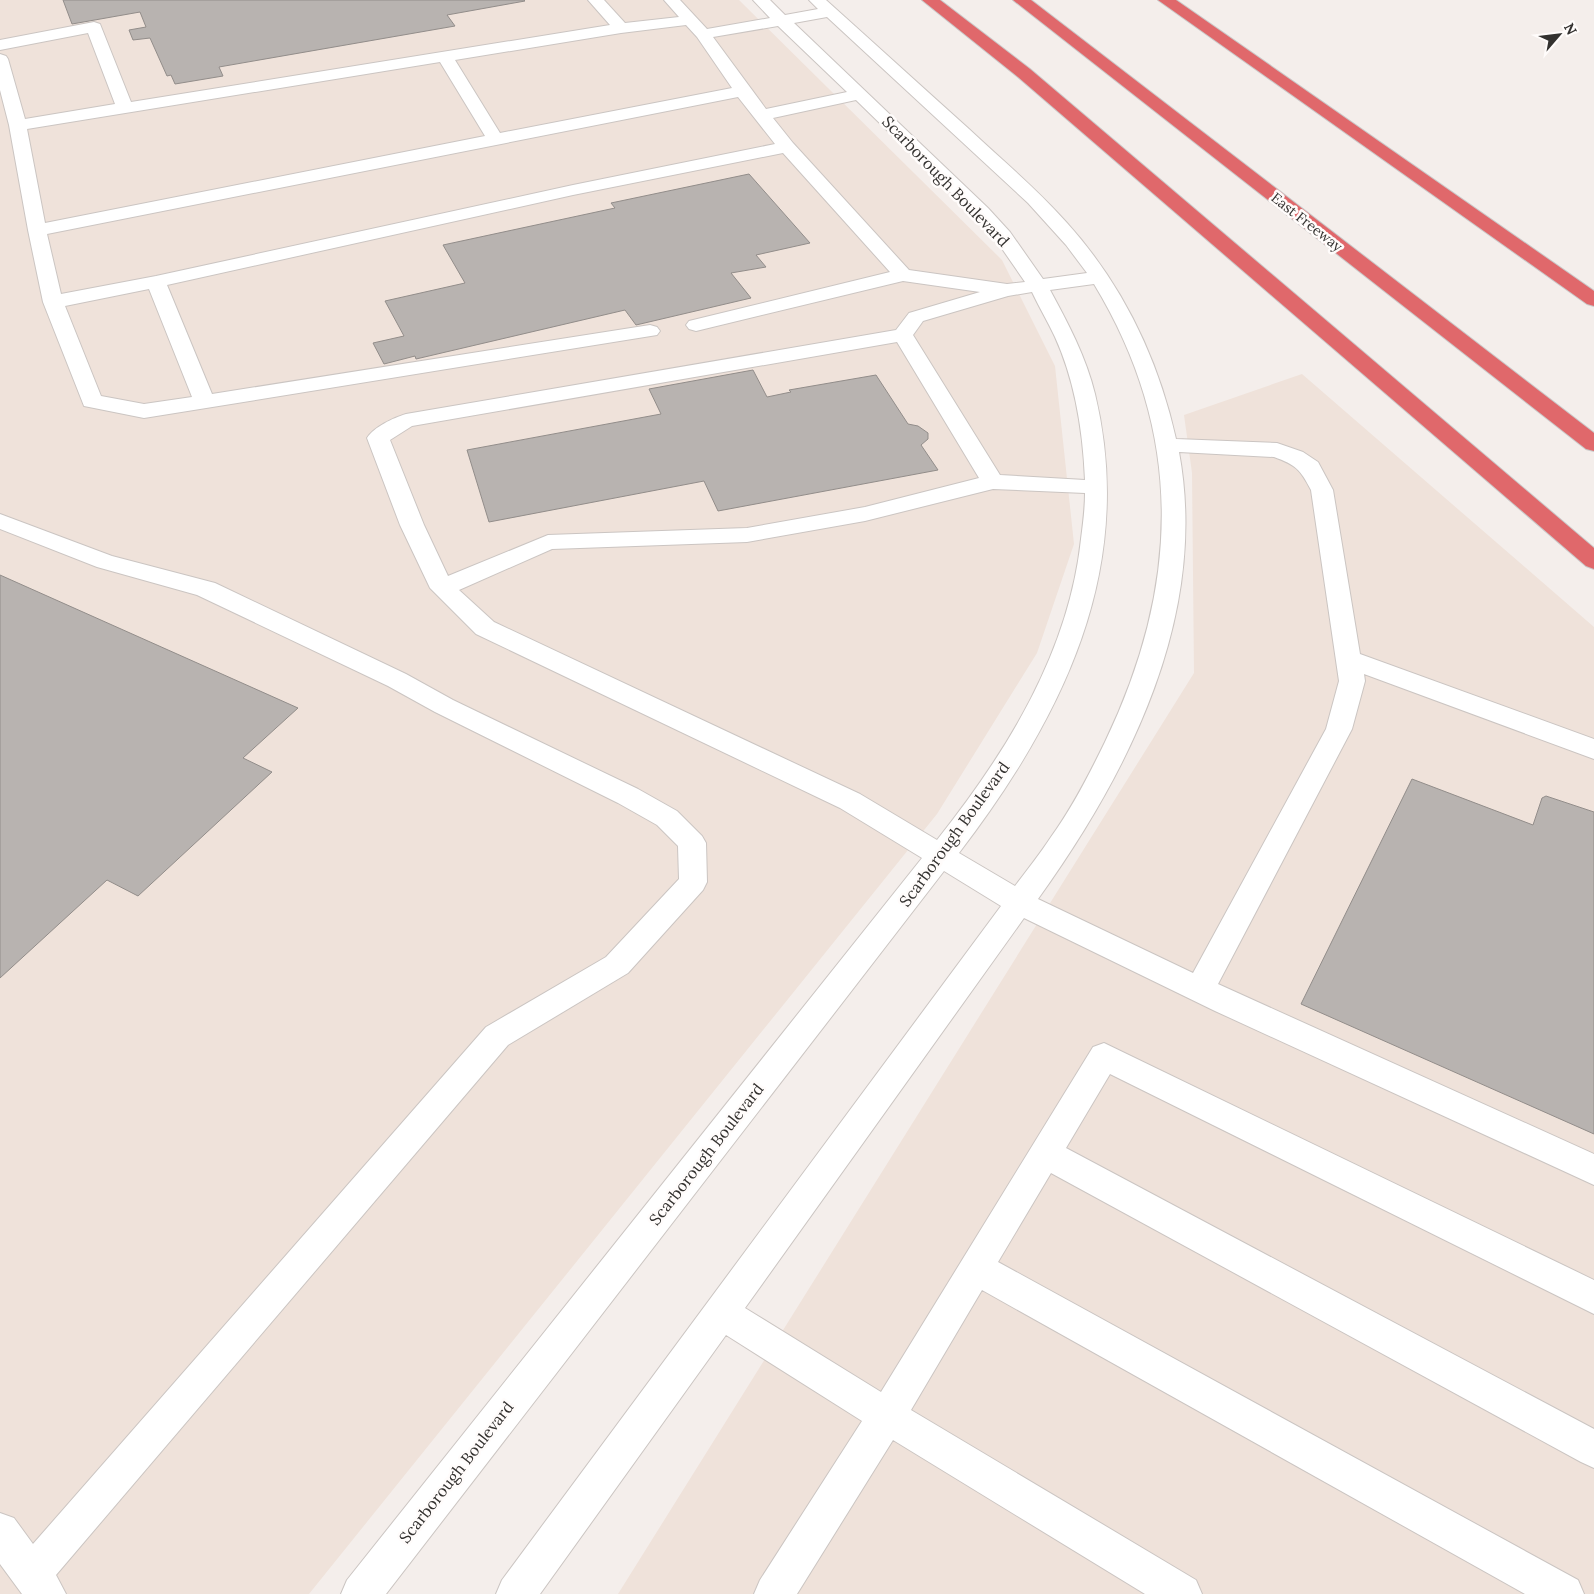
<svg xmlns="http://www.w3.org/2000/svg" width="1594" height="1594" viewBox="0 0 1594 1594" font-family="Lora,serif">
	<rect width="100%" height="100%" fill="#f4eeeb"/>
	<path fill="#efe2da" d="M0 0H739L1002 260 1055 366 1074 544 1037 653 937 814 309 1594H0Z
		M1302 374 1594 627V1594H618L1194 673 1192 473 1184 415Z"/>
	<path fill="#b8b3b0" stroke="#928d8a" d="M63 0H524L525 1 447 15 455 26 219 67 223 76 175 84 171 75 167 76 150 38 133 40 129 30 146 27 140 12 72 24Z
		M749 174 810 243 756 255 766 267 731 273 751 298 636 325 625 310 416 359 415 356 384 364 373 343 404 336 385 301 465 283 443 245 615 208 611 203Z
		M753 370 767 397 791 392 789 390 876 375 908 424 918 426 928 433V439L921 445 938 470 718 511 704 481 489 522 467 450 661 414 649 389Z
		M0 575 298 708 243 758 272 772 138 896 107 880 0 978Z
		M1412 779 1533 825 1542 798 1546 796 1594 812V1134L1301 1004Z"/>
	<g fill="none" stroke-linecap="round" stroke-linejoin="round">
		<defs>
			<path id="minor" d="M588 0H604L625 23 679 17 664 0H680L707 29 770 18 753 0H770L785 15 818 9 809 0H826C874 43 921 86 969 129 1002 160 1037 189 1067 223 1122 284 1158 358 1176 439L1277 443 1303 452 1318 462 1333 490 1360 654 1594 739V759L1364 674 1365 681 1352 729 1218 984 1594 1154V1185L1215 1011 1024 918 745 1308 881 1392 1093 1047 1104 1043 1594 1280V1314L1110 1074 1066 1148 1594 1429V1468L1581 1462 1051 1173 998 1262 1578 1580 1584 1594H1525L982 1290 911 1410 1196 1580 1202 1594H1145L893 1440 797 1594H754L760 1580 862 1421 726 1335 540 1594H496L502 1580 1001 906 944 871 386 1594H341L347 1580 922 858 840 808 476 634 430 588 400 525 367 438C374 427 393 418 406 414L896 330 909 313 980 292 903 281 696 331 689 329 686 325 689 321 890 272 783 153 573 195 167 285 212 394 650 325 657 327 660 331 657 335 144 418 84 406 43 302 28 230 9 125 0 90V54L6 56 8 59 25 119 115 104 88 33 0 50V40L94 22 100 24 131 102 610 25ZM827 17 1028 203 1066 245 1087 273 1043 279 1010 232 988 208 794 23ZM686 25 697 37 732 88 500 133 455 60 621 33ZM778 26 847 92 766 109 713 37ZM440 62 485 136 45 223 27 129ZM738 97 775 144 573 185 156 276 61 294 47 234ZM856 100 975 216 996 240 1025 282 1007 284 909 270 793 143 773 118ZM1094 284C1185 434 1180 586 1105 742 1089 775 1072 808 1051 837 1040 854 1027 870 1015 886L959 853C1063 717 1137 568 1095 394 1086 357 1068 323 1050 290ZM149 289 192 397 144 404 101 396 65 306ZM1032 292C1039 307 1048 322 1055 337 1075 381 1083 431 1085 480L1000 475 913 335 923 321 1008 296ZM897 342 979 478 865 507 747 528 548 535 448 576 424 525 390 440 412 426ZM1179 452 1274 457C1296 465 1300 469 1311 490L1339 681 1326 729 1193 973 1038 899C1130 771 1209 614 1179 452ZM993 489 1085 493C1085 509 1083 524 1081 539 1069 652 1007 752 937 840L860 794 494 622 459 590 552 549 747 542 865 521Z
				M0 514 112 556 215 583 406 674 453 700 638 789 677 811 702 836 706 843 707 882 703 890 628 973 508 1045 56 1575 66 1594H22L0 1564V1513L14 1518 33 1544 486 1027 606 957 679 879 678 846 657 825 618 803 435 712 388 686 197 595 97 567 0 529Z"/>
			<path id="highway" d="M922 0H940L1030 69 1594 548V569L1586 566 1018 77Z
				M1013 0H1031L1594 433V451L1586 449Z
				M1158 0H1176L1594 291V306L1587 304Z"/>
		</defs>
		<use href="#minor" stroke="#cbc5c2" stroke-width="2"/>
		<use href="#highway" stroke="#cac9c9" stroke-width="2"/>
		<use href="#minor" fill="#fff" fill-rule="evenodd"/>
		<use href="#highway" fill="#e0686b" fill-rule="evenodd"/>
	</g>
	<g text-anchor="middle" dominant-baseline="central" stroke-width="5" stroke-linejoin="round" paint-order="stroke">
		<g font-size="14" fill="#33312f" stroke="#fffcfb">
			<text transform="translate(1307 222) rotate(38)">East Freeway</text>
		</g>
		<g font-size="16" fill="#33312f" stroke="#fffcfb">
			<text transform="translate(946 181) rotate(46)">Scarborough Boulevard</text>
			<text transform="translate(954 834) rotate(-54)">Scarborough Boulevard</text>
			<text transform="translate(706 1154) rotate(-52)">Scarborough Boulevard</text>
			<text transform="translate(456 1472) rotate(-52)">Scarborough Boulevard</text>
		</g>
	</g>
	<g transform="translate(1559 35) rotate(62)" stroke="#fffcfb" stroke-width="4" paint-order="stroke">
	<path d="M0-4L9 19L0 12L-9 19Z" fill="#33312f"/>
	<text y="-8" font-size="14" font-weight="bold" text-anchor="middle" fill="#33312f">N</text>
	</g>
</svg>
